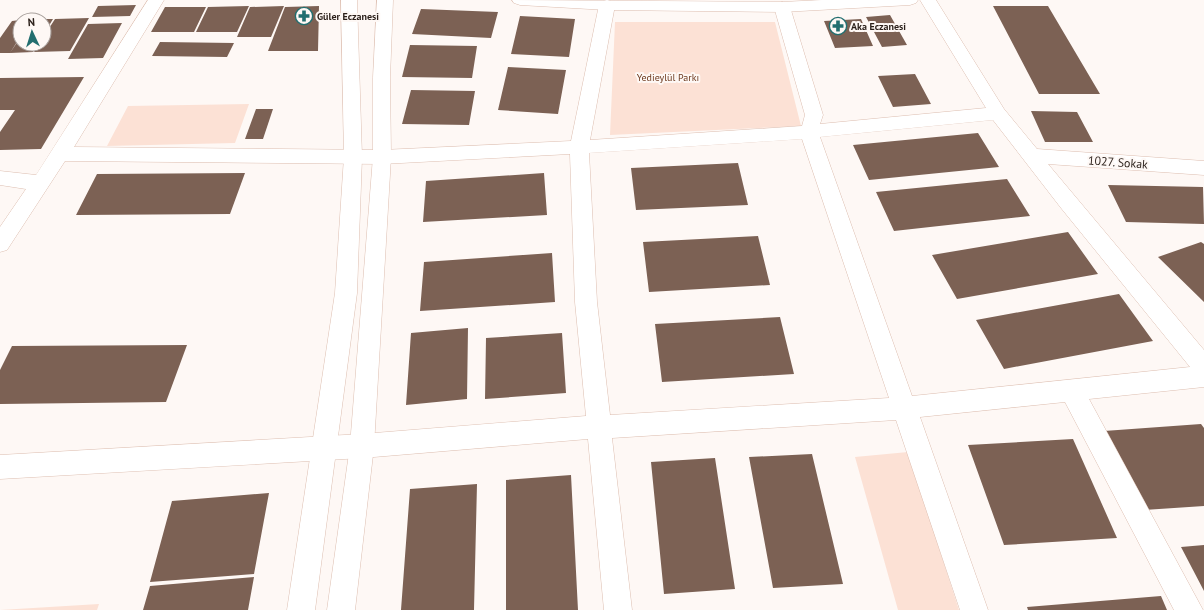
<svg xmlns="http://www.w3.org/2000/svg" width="1204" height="610" viewBox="0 0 1204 610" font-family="'PT Sans',sans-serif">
	<rect width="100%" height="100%" fill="#fef8f5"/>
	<path fill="#fce1d5" d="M615 22H775L801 126 610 135Z
		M249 104 235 143 107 146 128 106Z
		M908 452 959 610H898L855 457Z
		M99 604 97 610H0Z"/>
	<path fill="#7c6154" d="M136 5 130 16 92 17 98 6Z
		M249 6 237 32H196L208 7Z
		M284 6 271 37H237L250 7Z
		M319 6 318 51H268L285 7Z
		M993 6H1048L1100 94H1039Z
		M165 7H206L194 32H151Z
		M421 9 498 12 491 38 412 34Z
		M890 15 907 45 882 47 866 17Z
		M520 16 575 19 569 57 511 54Z
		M89 18 70 51 34 52 39 44H44V36L55 19Z
		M53 19 44 34V19Z
		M861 19 873 46 835 48 824 21Z
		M20 20V37L10 53H0V38L12 21Z
		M122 23 103 58 68 59 88 24Z
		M20 38V44H38L33 52 10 53Z
		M160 42 234 43 227 57 152 56Z
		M410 45 477 46 472 78 402 77Z
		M508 67 566 70 558 114 498 110Z
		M915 74 931 104 893 107 878 76Z
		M84 77 41 149 0 150V132L15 110H0V78Z
		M411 90 475 91 469 125 402 124Z
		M256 109H273L263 139H245Z
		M1031 111 1077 112 1093 142H1045Z
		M978 133 999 167 869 180 853 145Z
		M738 163 748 205 636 210 631 168Z
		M245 173 230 214 76 215 97 174Z
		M544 173 547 215 423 222 426 181Z
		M1007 179 1030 216 894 231 876 192Z
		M1108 185 1203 187 1204 224 1126 222Z
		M1068 232 1098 274 957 299 932 255Z
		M758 236 770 285 649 292 643 242Z
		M1201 242 1204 244V302L1158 257Z
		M552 253 555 302 420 311 424 262Z
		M1119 294 1153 341 1004 369 976 320Z
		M780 317 794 374 662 382 655 324Z
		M468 328 467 399 406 405 411 333Z
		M562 333 566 393 485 399 486 338Z
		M187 345 166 402 0 404V370L12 346Z
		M1201 424 1204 428V506L1144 510 1104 431Z
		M1073 439 1117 538 1004 545 968 445Z
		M812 454 843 584 773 588 749 457Z
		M715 458 735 589 664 594 651 462Z
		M571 475 578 610H506V480Z
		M477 484 474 610H401L410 489Z
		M269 493 254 574 150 582 172 501Z
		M1204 545V591L1181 547Z
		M254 577 248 610H143L150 586Z
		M1161 596 1167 610H1028L1027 607Z"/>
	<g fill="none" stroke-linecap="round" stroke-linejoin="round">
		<defs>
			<path id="minor" d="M148 0H164L74 147 382 150 571 141 599 5 601 2 607 0 613 2 615 5 590 140 802 126 805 115 774 7 776 4 782 2 788 4 790 7 823 115 820 124 986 108 920 0H936L1004 109 1037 149 1204 161V175L1048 164 1204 350V387L1089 399 1203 610H1174L1065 402 920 417 988 610H960L896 420 612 438 632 610H604L588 439 362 458 0 479V455L362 434 586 416 575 302 570 154 382 164 65 161 7 250 0 252V227L26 189 0 185V171L36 175ZM993 120 1061 208 1190 367 912 396 820 137ZM802 139 889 398 610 415 597 302 589 153Z"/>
			<path id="tertiary" d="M341 0H357L362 157 357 293 315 610H287L335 293 344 157Z
				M377 0H393L390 78 391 157 374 446 355 610H327L350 446 373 157V78Z"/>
			<path id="secondary" d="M512 0 782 2 822 0H918L916 3 910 5 782 12 607 10 520 5 514 3Z"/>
		</defs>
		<use href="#minor" stroke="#ddbeb0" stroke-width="1"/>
		<use href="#tertiary" stroke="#ddbeb0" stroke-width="1"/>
		<use href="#secondary" stroke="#ddbeb0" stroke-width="1"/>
		<use href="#minor" fill="#fff" fill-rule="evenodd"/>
		<use href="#tertiary" fill="#fff" fill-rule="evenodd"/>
		<use href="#secondary" fill="#fff" fill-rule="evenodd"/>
	</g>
	<defs>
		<symbol id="pharmacy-ring" viewBox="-11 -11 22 22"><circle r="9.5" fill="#fef8f5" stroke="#226e6f" stroke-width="1.5"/><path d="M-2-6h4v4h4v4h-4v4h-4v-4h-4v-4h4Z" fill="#226e6f"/></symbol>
	</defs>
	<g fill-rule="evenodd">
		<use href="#pharmacy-ring" x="294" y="6" width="20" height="20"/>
		<use href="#pharmacy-ring" x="828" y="16" width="20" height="20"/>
	</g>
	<g text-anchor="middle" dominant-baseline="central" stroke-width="4" stroke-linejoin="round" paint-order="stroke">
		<g font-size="10" font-weight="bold" fill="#2a1f19" stroke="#fef8f5" text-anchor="start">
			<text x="317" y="16">Güler Eczanesi</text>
			<text x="851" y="26">Aka Eczanesi</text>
		</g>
		<g font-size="10" fill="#6d3a1f" stroke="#fef8f5">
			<text x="668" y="77">Yedieylül Parkı</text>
		</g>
		<g font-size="12" fill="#2a1f19" stroke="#fef8f5">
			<text transform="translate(1118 162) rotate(4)">1027. Sokak</text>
		</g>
	</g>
	<g transform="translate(32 32) rotate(356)"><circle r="19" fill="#fef8f5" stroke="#a9a19d"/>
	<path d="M0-3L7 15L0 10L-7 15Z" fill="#226e6f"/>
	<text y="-6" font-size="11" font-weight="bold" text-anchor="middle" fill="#2a1f19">N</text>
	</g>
</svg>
